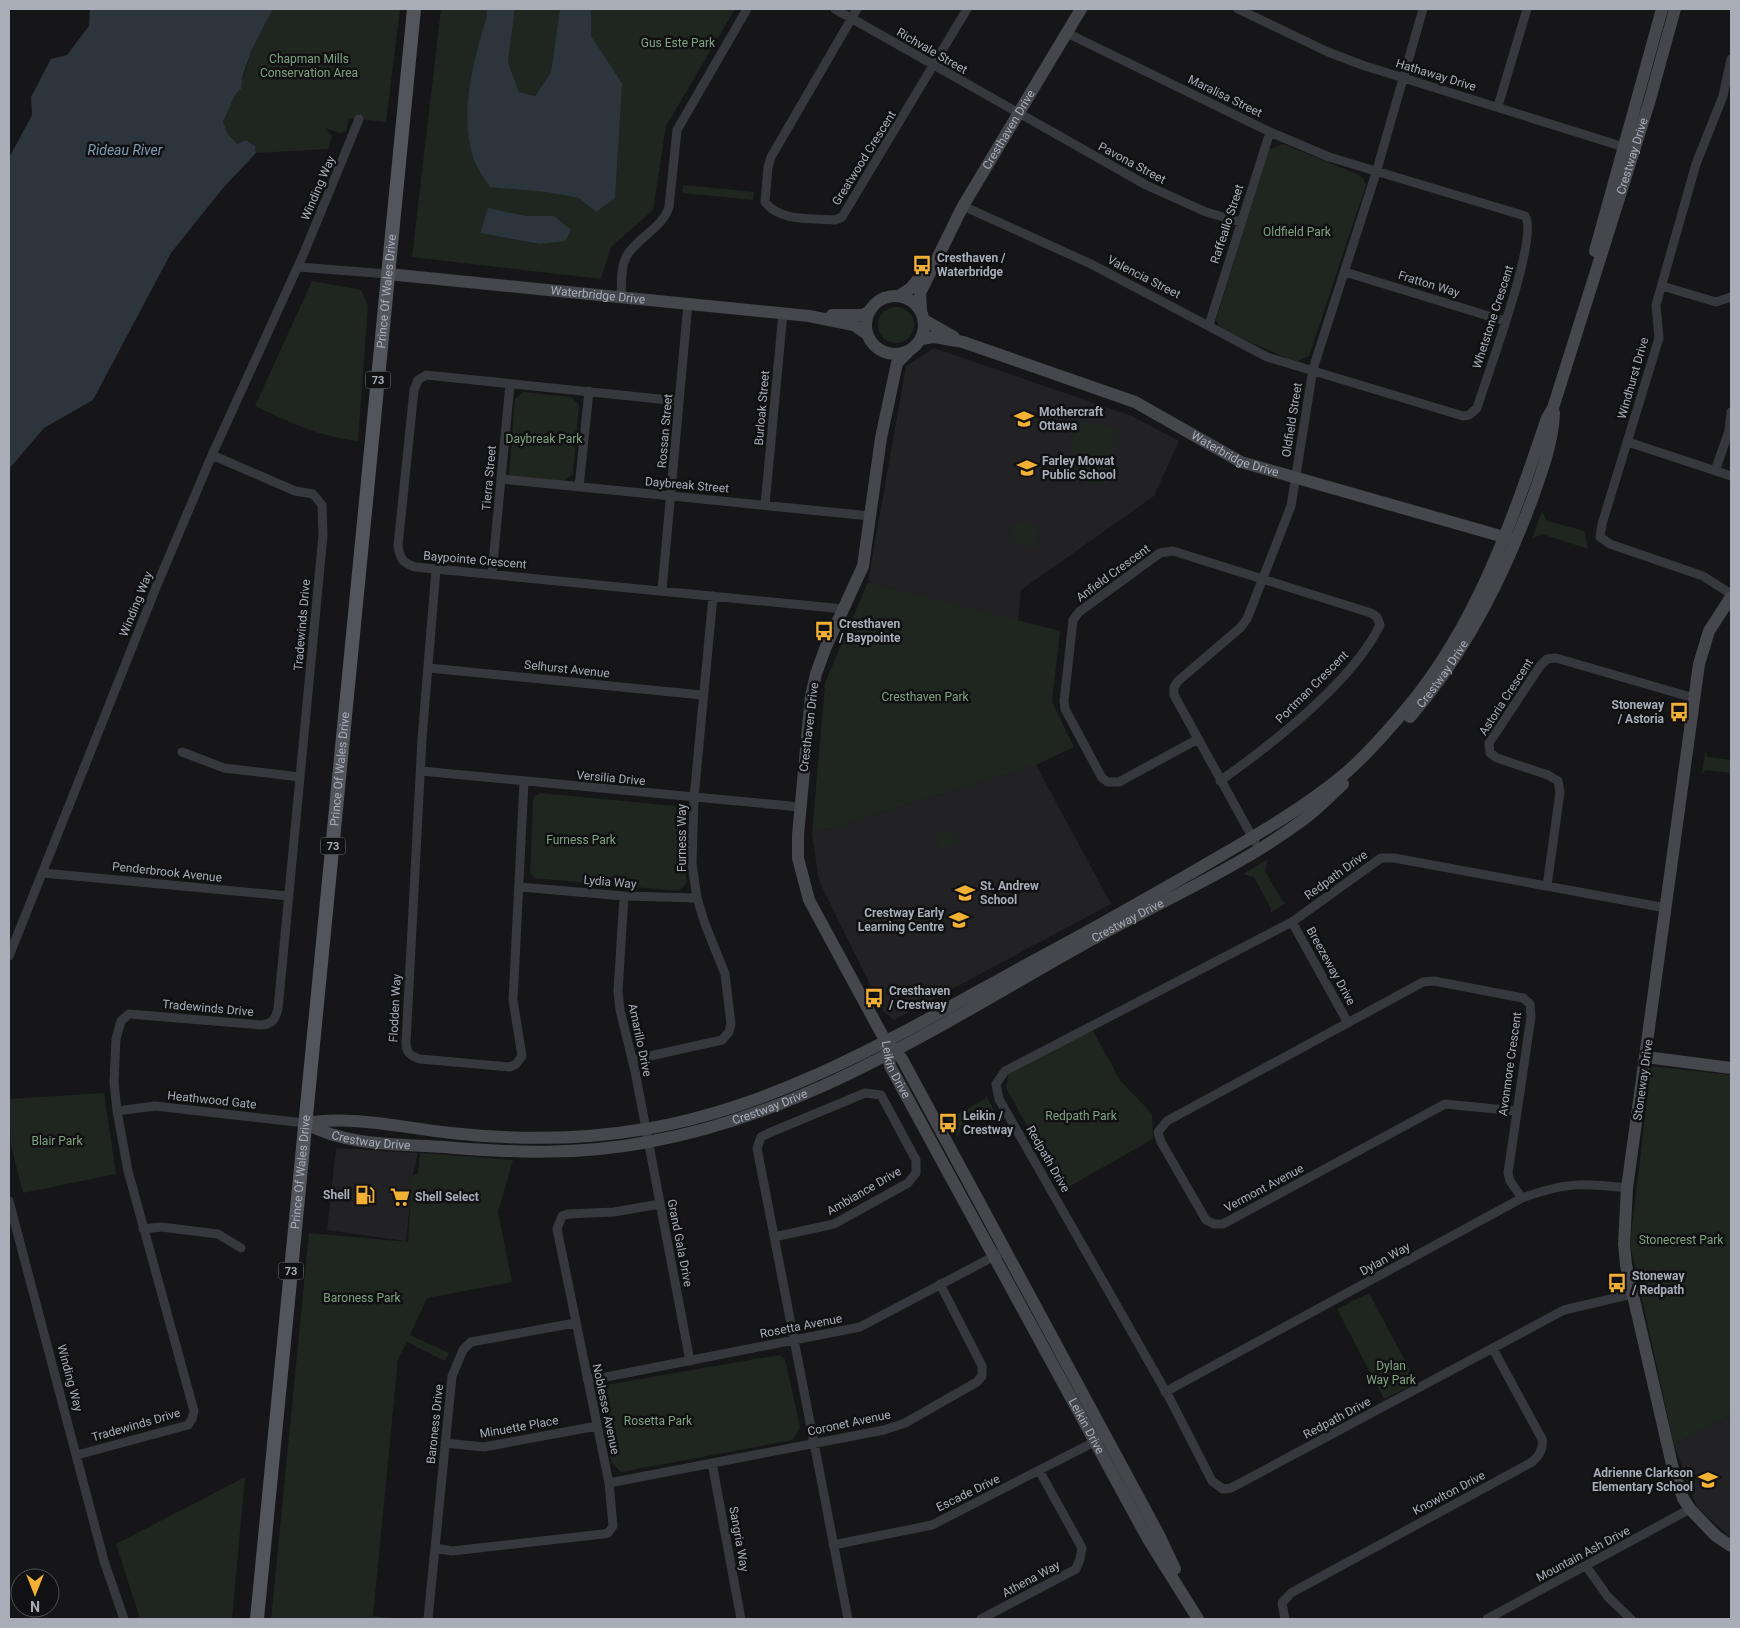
<svg xmlns="http://www.w3.org/2000/svg" width="1740" height="1628" viewBox="0 0 1740 1628" font-family="Roboto,sans-serif">
	<rect width="100%" height="100%" fill="#161618"/>
	<path fill="#222225" d="M934 348 1132 416 1179 441 1154 496 1021 590 1018 621 868 582 906 366Z
		M1036 765 1111 904 894 1020 883 1011 819 881 812 834Z
		M336 1148 418 1153 413 1173 406 1241 327 1230Z
		M1731 1415V1538L1697 1507 1674 1445Z"/>
	<path fill="#1e261f" fill-rule="evenodd" d="M273 9H400L386 122 349 118 346 131 340 133 325 128 332 136 328 149 256 153 255 146 246 140 237 144 228 134 223 122 235 95 239 92 252 49Z
		M441 9H487V16L546 192 579 198 596 212 622 83 591 36V9H735L666 126 653 210 611 247 601 279 412 257ZM488 209 526 216H554L540 244 480 233Z
		M515 9H560L551 72 535 96 519 92 508 62Z
		M1283 144 1357 174 1363 178 1366 185 1309 356 1296 362 1220 329 1216 320 1269 149Z
		M683 185 754 192 753 200 682 193Z
		M312 281 361 290 368 305 358 441C320 437 289 422 255 406Z
		M878 325a18 18 0 1 1 36 0a18 18 0 1 1-36 0Z
		M523 392 571 397 579 405 573 474 564 481 509 475 515 399Z
		M1075 421 1116 427 1107 485 1066 479Z
		M1542 511 1547 521 1585 531 1588 549 1542 534 1532 539Z
		M1012 534a13 13 0 1 1 26 0a13 13 0 1 1-26 0Z
		M868 582 1060 631 1052 702 1074 747 1036 765 812 834 825 683Z
		M1705 752 1708 757 1731 760V773L1706 770 1702 774Z
		M540 793 675 806 683 809V855L687 882 679 891 534 878 530 873 533 803 534 797Z
		M951 829 958 842 941 850 935 836Z
		M1268 859 1265 871 1283 902 1286 903 1270 913 1271 909 1254 877 1243 874Z
		M1091 1027 1120 1080 1152 1114 1153 1139 1063 1190 1006 1088 1009 1071Z
		M1651 1066 1731 1075V1415L1674 1445 1630 1244Z
		M104 1093 116 1174 23 1193 11 1145 9 1099Z
		M986 1095 995 1112 991 1111 961 1127 958 1138 944 1112 955 1115 985 1099Z
		M420 1153 513 1160 498 1212 512 1282 427 1298 410 1335 449 1353 445 1361 407 1342 398 1359 373 1616 398 1619H271L309 1233 408 1242 412 1176 418 1173Z
		M1369 1293 1417 1383 1384 1399 1337 1309Z
		M779 1355 785 1359 800 1427 793 1440 621 1472 612 1464 597 1400 606 1385Z
		M245 1477 232 1619H140L116 1544Z"/>
	<path fill="#2c353c" d="M90 9H273L252 49 243 75 241 89 235 95 223 122 228 134 237 144 246 140 255 146 256 153 223 188 171 253 93 400 44 428 9 469V158L32 115 31 97 51 59 67 55 89 26Z
		M487 9H515L508 62 519 92 535 96 551 72 560 9H591V36L622 83 615 198 596 212 579 198 546 192 490 187C484 178 476 167 473 157 459 113 474 58 487 16Z
		M488 208 526 216H554L571 230 565 241 540 244 480 233Z"/>
	<g fill="none" stroke-linecap="round" stroke-linejoin="round">
		<path stroke="#37383d" stroke-width="9" d="M835 9 1146 185 1206 212 1241 222
			M857 9 771 157 768 167 765 202C780 222 812 218 835 220L842 217 967 9
			M1238 9 1328 52 1362 65 1627 148
			M1731 59 1723 96 1696 164 1656 305 1659 338 1602 524 1600 537 1610 544 1703 576 1731 594
			M1498 106 1527 9
			M963 206 1091 264 1267 357 1463 416 1469 415 1477 408C1486 378 1540 236 1525 216L1329 157 1270 132 1067 33
			M298 267 388 274
			M1345 272 1505 321
			M1662 286 1716 302 1731 297
			M621 296C622 284 620 269 626 257 637 237 662 229 669 207L677 130 747 9
			M1209 325 1270 132
			M679 401 426 375 418 380 414 390 398 546C400 559 403 563 415 567L844 609
			M1628 442 1731 476
			M1715 471 1729 431 1731 412
			M502 479 870 516
			M579 487 589 391
			M765 505 783 313
			M436 569 422 739 406 1043C406 1053 411 1056 420 1059L510 1067 516 1064 522 1056 513 1000 524 782
			M492 574 510 384
			M662 590 688 303
			M429 668 702 695
			M1198 739 1119 782H1108L1102 778 1065 709 1064 701 1073 620 1079 612 1160 553 1173 551 1371 613 1377 617 1380 625C1352 683 1272 744 1220 781
			M182 752 224 768 300 777
			M421 771 800 807
			M1255 842 1174 695V687L1178 681 1240 628 1247 619 1291 506 1313 369 1376 173 1423 9
			M43 873 289 896
			M1547 886 1560 792 1558 781 1548 775 1497 758 1490 753 1489 743 1540 666 1547 659 1556 658 1694 698
			M520 887 624 896 697 898
			M624 896 618 991 620 1010 635 1071 690 1361
			M1292 922 1348 1023
			M9 956 157 585 212 455 304 253 359 119
			M632 1060 722 1040 729 1032 731 1024 725 974 705 924 697 898 692 864 694 798 713 596
			M117 1111 155 1106 305 1123
			M1516 1111 1445 1104 1223 1224H1214L1206 1220 1161 1142 1158 1132 1167 1121 1423 982 1434 981 1523 998 1530 1004 1531 1017 1508 1173 1510 1181 1522 1198
			M9 1201 104 1561 124 1619
			M143 1229 161 1227 218 1234 241 1248
			M774 1237 834 1224 908 1183 916 1173V1160L881 1095 865 1093 769 1133 761 1137 757 1148 848 1619
			M1632 1294 1564 1310 1231 1488 1223 1489 1212 1481 1170 1399 999 1099 996 1084 1005 1071 1292 922 1381 858H1394L1666 908
			M587 1379 601 1378 860 1327 1004 1251
			M1165 1392 1522 1198C1566 1182 1581 1183 1627 1188
			M445 1443 484 1447 597 1426
			M77 1455 188 1425 192 1419 194 1411 128 1171 117 1111 114 1082 116 1039 121 1021 129 1014 261 1025C272 1024 275 1020 278 1009L323 535 322 505 313 494 295 491 212 455
			M712 1463 741 1619
			M609 1483 884 1430 905 1423 977 1382 982 1376V1366L940 1284
			M833 1545 932 1525 1098 1440
			M435 1548 452 1551 603 1534 608 1533 613 1526 609 1483 557 1229 562 1216 568 1214 614 1212 660 1204
			M1586 1566 1608 1597 1631 1619
			M428 1619 452 1376 463 1350 471 1342 575 1323
			M981 1619 1076 1569 1080 1559 1082 1548 1040 1472
			M1285 1619 1282 1603 1291 1593 1532 1462C1539 1456 1544 1449 1542 1439L1493 1349
			M1487 1619 1690 1509"/>
		<g stroke="#45474d" stroke-width="12">
			<path d="M1595 251 1662 9"/>
			<path id="s1" d="M388 274 809 316 854 325 867 334"/>
			<circle cx="895" cy="325" r="29"/>
			<path d="M899 296 911 288 927 268"/>
			<path id="s2" d="M921 311 920 293 963 206 1081 9"/>
			<path d="M832 315H862L869 312"/>
			<path d="M924 320 954 337"/>
			<path id="s3" d="M921 339 934 337 963 342 1135 402 1241 462 1511 539"/>
			<path id="s4" d="M908 352 897 363 881 438 863 566 825 649 816 674 811 696 798 835V858L809 900 886 1042 890 1066 1148 1539 1198 1619"/>
			<path d="M1731 597 1709 631 1699 664 1627 1188 1624 1244 1626 1265 1673 1469 1683 1498 1690 1509 1716 1536 1731 1546"/>
			<path id="s5" d="M1410 717C1466 653 1505 574 1534 494 1543 468 1553 441 1554 413"/>
			<path d="M892 1047 902 1059 1159 1535 1175 1569"/>
			<path d="M1646 1057 1731 1068"/>
			<path id="s6" d="M305 1123C352 1115 404 1128 451 1133 515 1140 581 1140 645 1129 787 1105 910 1028 1035 960 1090 931 1144 900 1198 869 1247 840 1297 813 1341 777 1365 757 1386 733 1406 709 1476 627 1513 519 1547 418L1553 408 1649 103 1675 9"/>
			<path id="s7" d="M305 1123C345 1146 398 1144 444 1147 512 1153 581 1155 648 1142 818 1111 954 1015 1102 934 1168 898 1239 867 1300 822 1316 811 1329 797 1343 784"/>
		</g>
		<path stroke="#53555c" stroke-width="14" id="s8" d="M257 1619 414 9"/>
	</g>
	<defs>
		<symbol id="bus-bare" viewBox="-9 -9 18 18"><path d="M-5-6H5V4H4V6H2V4H-2V6H-4V4H-5ZM-3.5-4V0h7V-4ZM-3.5 1.2v1.5H-2V1.2ZM2 1.2v1.5H3.5V1.2Z" fill="#f2b134" stroke="#111113" stroke-width="2.5" paint-order="stroke"/></symbol>
		<symbol id="school-bare" viewBox="-9 -9 18 18"><path d="M0-5L7-2L0 1L-7-2ZM-4 1L0 2.5L4 1V4Q0 6-4 4Z" fill="#f2b134" stroke="#111113" stroke-width="2.5" paint-order="stroke"/></symbol>
		<symbol id="fuel-bare" viewBox="-9 -9 18 18"><path d="M-5.5-6h7V0h2V4h1.3V-2.5L3-4.5l.8-.8L6-3V5H2.5V1h-1V6h-7ZM-4.2-4.7v3.2H.2V-4.7Z" fill="#f2b134" stroke="#111113" stroke-width="2.5" paint-order="stroke"/></symbol>
		<symbol id="supermarket-bare" viewBox="-9 -9 18 18"><path d="M-6-5.5h2.5l.6 2H6L4.5 2H-2.5L-4.4-4H-6ZM-1.5 3.2a1.3 1.3 0 1 0 .1 0ZM3 3.2a1.3 1.3 0 1 0 .1 0Z" fill="#f2b134" stroke="#111113" stroke-width="2.5" paint-order="stroke"/></symbol>
	</defs>
	<g fill-rule="evenodd">
		<use href="#bus-bare" x="908" y="251" width="28" height="28"/>
		<use href="#school-bare" x="1010" y="405" width="28" height="28"/>
		<use href="#school-bare" x="1013" y="454" width="28" height="28"/>
		<use href="#bus-bare" x="810" y="617" width="28" height="28"/>
		<use href="#bus-bare" x="1665" y="698" width="28" height="28"/>
		<use href="#school-bare" x="951" y="879" width="28" height="28"/>
		<use href="#school-bare" x="945" y="906" width="28" height="28"/>
		<use href="#bus-bare" x="860" y="984" width="28" height="28"/>
		<use href="#bus-bare" x="934" y="1109" width="28" height="28"/>
		<use href="#fuel-bare" x="351" y="1181" width="28" height="28"/>
		<use href="#supermarket-bare" x="386" y="1183" width="28" height="28"/>
		<use href="#bus-bare" x="1603" y="1269" width="28" height="28"/>
		<use href="#school-bare" x="1694" y="1466" width="28" height="28"/>
	</g>
	<g text-anchor="middle" dominant-baseline="central" stroke-width="5" stroke-linejoin="round" paint-order="stroke">
		<g fill="#111113" stroke="#7b7e86" stroke-width="1">
			<rect x="365.5" y="371.5" width="25" height="17" rx="4"/>
			<rect x="320.5" y="837.5" width="25" height="17" rx="4"/>
			<rect x="278.5" y="1262.5" width="25" height="17" rx="4"/>
		</g>
		<g font-size="11" font-weight="bold" fill="#a8adb8">
			<text x="378" y="380">73</text>
			<text x="333" y="846">73</text>
			<text x="291" y="1271">73</text>
		</g>
		<g font-size="12" fill="#7fa381" stroke="#111113">
			<text x="678" y="43">Gus Este Park</text>
			<text x="309" y="59">Chapman Mills<tspan x="309" dy="14">Conservation Area</tspan></text>
			<text x="1297" y="232">Oldfield Park</text>
			<text x="544" y="439">Daybreak Park</text>
			<text x="925" y="697">Cresthaven Park</text>
			<text x="581" y="840">Furness Park</text>
			<text x="1081" y="1116">Redpath Park</text>
			<text x="57" y="1141">Blair Park</text>
			<text x="1681" y="1240">Stonecrest Park</text>
			<text x="362" y="1298">Baroness Park</text>
			<text x="1391" y="1366">Dylan<tspan x="1391" dy="14">Way Park</tspan></text>
			<text x="658" y="1421">Rosetta Park</text>
		</g>
		<g font-size="12" fill="#a8adb8" stroke="#111113">
			<text transform="translate(932 51) rotate(30)">Richvale Street</text>
			<text transform="translate(1436 75) rotate(17)">Hathaway Drive</text>
			<text transform="translate(1225 96) rotate(26)">Maralisa Street</text>
			<text stroke="none"><textPath href="#s2" startOffset="204">Cresthaven Drive</textPath></text>
			<text stroke="none"><textPath href="#s6" startOffset="1821">Crestway Drive</textPath></text>
			<text transform="translate(864 158) rotate(-58)">Greatwood Crescent</text>
			<text transform="translate(1132 163) rotate(28)">Pavona Street</text>
			<text transform="translate(318 188) rotate(-67)">Winding Way</text>
			<text transform="translate(1227 224) rotate(-72)">Raffeallo Street</text>
			<text transform="translate(1144 277) rotate(27)">Valencia Street</text>
			<text transform="translate(1429 284) rotate(17)">Fratton Way</text>
			<text stroke="none"><textPath href="#s8" startOffset="1334">Prince Of Wales Drive</textPath></text>
			<text stroke="none"><textPath href="#s1" startOffset="211">Waterbridge Drive</textPath></text>
			<text transform="translate(1493 317) rotate(-72)">Whetstone Crescent</text>
			<text transform="translate(1633 378) rotate(-74)">Windhurst Drive</text>
			<text transform="translate(762 408) rotate(-85)">Burloak Street</text>
			<text transform="translate(1292 420) rotate(-81)">Oldfield Street</text>
			<text transform="translate(665 431) rotate(-85)">Rossan Street</text>
			<text stroke="none"><textPath href="#s3" startOffset="338">Waterbridge Drive</textPath></text>
			<text transform="translate(489 478) rotate(-85)">Tierra Street</text>
			<text transform="translate(687 485) rotate(5)">Daybreak Street</text>
			<text transform="translate(475 560) rotate(5)">Baypointe Crescent</text>
			<text transform="translate(1113 573) rotate(-36)">Anfield Crescent</text>
			<text transform="translate(136 604) rotate(-68)">Winding Way</text>
			<text transform="translate(302 625) rotate(-85)">Tradewinds Drive</text>
			<text transform="translate(567 669) rotate(6)">Selhurst Avenue</text>
			<text stroke="none"><textPath href="#s5" startOffset="54">Crestway Drive</textPath></text>
			<text transform="translate(1312 687) rotate(-45)">Portman Crescent</text>
			<text transform="translate(1506 697) rotate(-57)">Astoria Crescent</text>
			<text transform="translate(809 727) rotate(-83)">Cresthaven Drive</text>
			<text stroke="none"><textPath href="#s8" startOffset="854">Prince Of Wales Drive</textPath></text>
			<text transform="translate(611 778) rotate(5)">Versilia Drive</text>
			<text transform="translate(682 838) rotate(-90)">Furness Way</text>
			<text transform="translate(167 872) rotate(6)">Penderbrook Avenue</text>
			<text transform="translate(1336 875) rotate(-36)">Redpath Drive</text>
			<text transform="translate(610 882) rotate(5)">Lydia Way</text>
			<text stroke="none"><textPath href="#s7" startOffset="878">Crestway Drive</textPath></text>
			<text transform="translate(1331 966) rotate(61)">Breezeway Drive</text>
			<text transform="translate(208 1008) rotate(5)">Tradewinds Drive</text>
			<text transform="translate(395 1008) rotate(-87)">Flodden Way</text>
			<text transform="translate(640 1040) rotate(78)">Amarillo Drive</text>
			<text transform="translate(1510 1064) rotate(-82)">Avonmore Crescent</text>
			<text stroke="none"><textPath href="#s4" startOffset="759">Leikin Drive</textPath></text>
			<text transform="translate(1643 1080) rotate(-82)">Stoneway Drive</text>
			<text transform="translate(212 1100) rotate(6)">Heathwood Gate</text>
			<text stroke="none"><textPath href="#s7" startOffset="474">Crestway Drive</textPath></text>
			<text stroke="none"><textPath href="#s7" startOffset="69">Crestway Drive</textPath></text>
			<text transform="translate(1048 1159) rotate(60)">Redpath Drive</text>
			<text stroke="none"><textPath href="#s8" startOffset="449">Prince Of Wales Drive</textPath></text>
			<text transform="translate(1264 1188) rotate(-28)">Vermont Avenue</text>
			<text transform="translate(864 1191) rotate(-30)">Ambiance Drive</text>
			<text transform="translate(680 1243) rotate(79)">Grand Gala Drive</text>
			<text transform="translate(1385 1259) rotate(-29)">Dylan Way</text>
			<text transform="translate(801 1326) rotate(-11)">Rosetta Avenue</text>
			<text transform="translate(70 1378) rotate(75)">Winding Way</text>
			<text transform="translate(606 1409) rotate(78)">Noblesse Avenue</text>
			<text transform="translate(1337 1418) rotate(-28)">Redpath Drive</text>
			<text transform="translate(849 1423) rotate(-12)">Coronet Avenue</text>
			<text transform="translate(435 1424) rotate(-84)">Baroness Drive</text>
			<text transform="translate(136 1425) rotate(-16)">Tradewinds Drive</text>
			<text stroke="none"><textPath href="#s4" startOffset="1164">Leikin Drive</textPath></text>
			<text transform="translate(519 1427) rotate(-10)">Minuette Place</text>
			<text transform="translate(968 1493) rotate(-26)">Escade Drive</text>
			<text transform="translate(1449 1493) rotate(-28)">Knowlton Drive</text>
			<text transform="translate(739 1539) rotate(80)">Sangria Way</text>
			<text transform="translate(1583 1554) rotate(-28)">Mountain Ash Drive</text>
			<text transform="translate(1031 1579) rotate(-28)">Athena Way</text>
		</g>
		<g font-size="12" font-weight="bold" fill="#a8adb8" stroke="#111113" text-anchor="start">
			<text x="937" y="258">Cresthaven /<tspan x="937" dy="14">Waterbridge</tspan></text>
			<text x="1039" y="412">Mothercraft<tspan x="1039" dy="14">Ottawa</tspan></text>
			<text x="1042" y="461">Farley Mowat<tspan x="1042" dy="14">Public School</tspan></text>
			<text x="839" y="624">Cresthaven<tspan x="839" dy="14">/ Baypointe</tspan></text>
			<text x="1664" y="705" text-anchor="end">Stoneway<tspan x="1664" dy="14">/ Astoria</tspan></text>
			<text x="980" y="886">St. Andrew<tspan x="980" dy="14">School</tspan></text>
			<text x="944" y="913" text-anchor="end">Crestway Early<tspan x="944" dy="14">Learning Centre</tspan></text>
			<text x="889" y="991">Cresthaven<tspan x="889" dy="14">/ Crestway</tspan></text>
			<text x="963" y="1116">Leikin /<tspan x="963" dy="14">Crestway</tspan></text>
			<text x="350" y="1195" text-anchor="end">Shell</text>
			<text x="415" y="1197">Shell Select</text>
			<text x="1632" y="1276">Stoneway<tspan x="1632" dy="14">/ Redpath</tspan></text>
			<text x="1693" y="1473" text-anchor="end">Adrienne Clarkson<tspan x="1693" dy="14">Elementary School</tspan></text>
		</g>
		<g font-size="14" font-style="italic" fill="#7f9bb3" stroke="#111113">
			<text x="125" y="150">Rideau River</text>
		</g>
	</g>
	<rect width="1740" height="1628" fill="none" stroke="#a8adb8" stroke-width="20"/>
	<g transform="translate(35 1593) rotate(180)"><circle r="24" fill="#111113" stroke="#4d4f55"/>
	<path d="M0-4L9 19L0 12L-9 19Z" fill="#f2b134"/>
	<text y="-8" font-size="14" font-weight="bold" text-anchor="middle" fill="#a8adb8">N</text>
	</g>
</svg>
